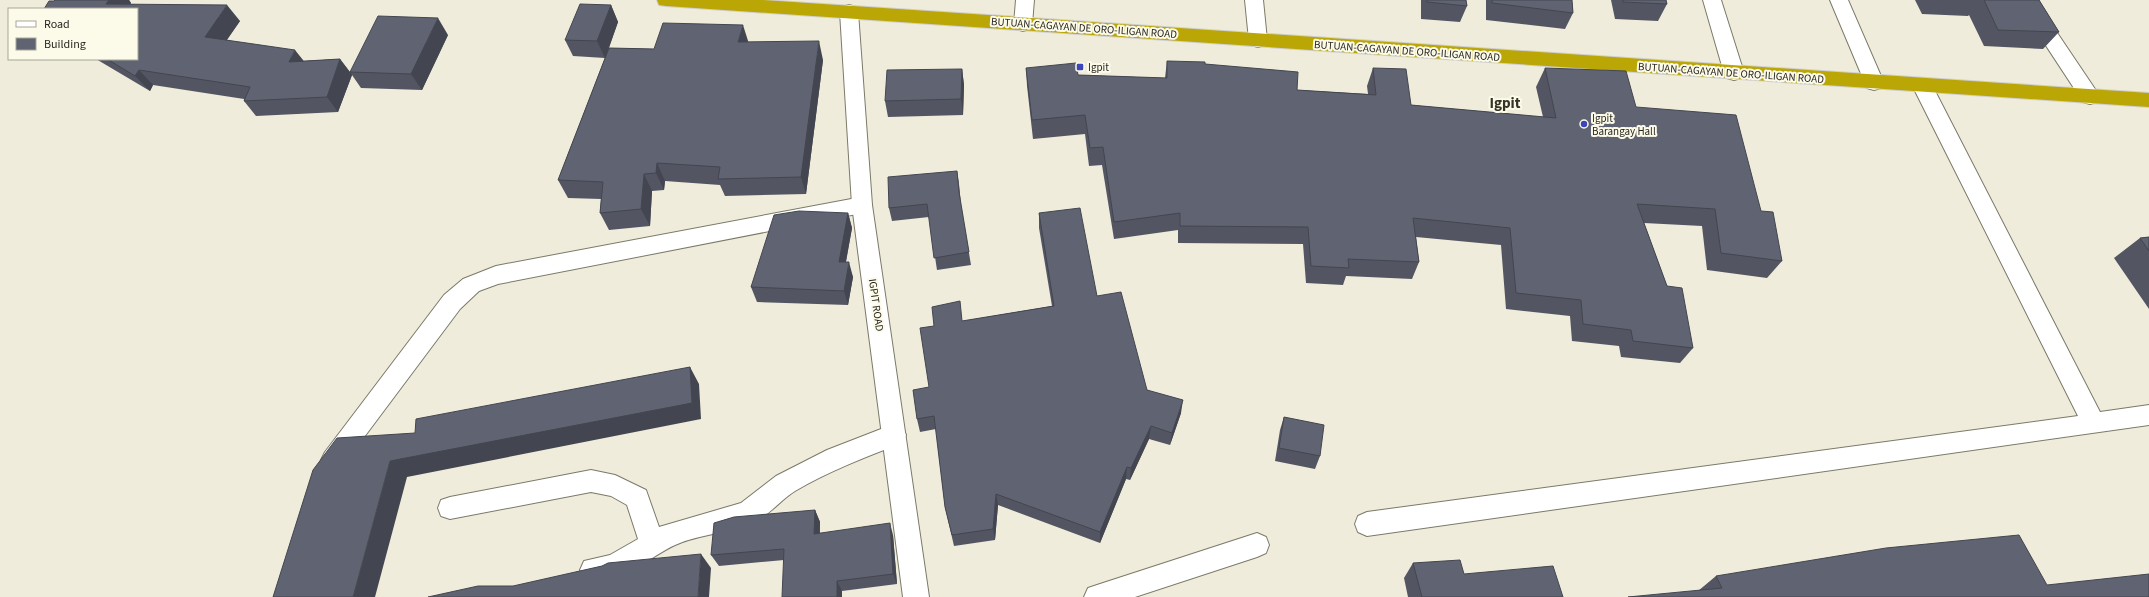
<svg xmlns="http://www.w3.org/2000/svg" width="2149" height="597" viewBox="0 0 2149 597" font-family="'Source Sans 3',sans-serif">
	<rect width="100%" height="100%" fill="#efecdb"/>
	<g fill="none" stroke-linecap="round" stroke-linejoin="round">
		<defs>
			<path id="lane" d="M1016 0H1034L1032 24 1030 29 1023 31 1016 29 1014 24Z
				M1245 0H1263L1267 40 1265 45 1258 47 1251 45 1249 40Z
				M1830 0H1848L1884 83 1881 88 1874 90 1867 88Z
				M1922 78 1929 80 1932 85 2100 412 2149 405V425L1367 536 1358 532 1355 524 1358 516 1367 512 2078 416 1912 85 1915 80Z
				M862 197 869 199 872 205 869 211 862 213 498 284 479 291 460 309 341 468 333 471 325 468 321 460 325 452 444 295 463 279 496 266Z
				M894 424 902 427 906 435 902 443C866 457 829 471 795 491 782 499 772 512 759 519 733 534 701 533 675 545 648 557 615 591 584 579L580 570 584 561 610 555 638 539 627 505 611 496 591 492 450 519 441 516 438 508 441 500 450 497 591 470 615 475 646 490 659 527 741 503 776 476 827 450Z
				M1257 533 1266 537 1269 545 1266 553 1257 557 1135 597H1084L1088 588 1097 585Z"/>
			<path id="street" d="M1703 0H1721L1744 73 1741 78 1734 80 1727 78 1724 73Z
				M2016 0H2035L2097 92 2100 97 2097 102 2090 104 2083 102Z"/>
			<path id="secondary" d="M849 5 856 7 858 12 872 205 929 597H903L852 205 840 12 842 7Z"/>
			<path id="highway" d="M657 0H763L2149 93V107L666 6 659 5Z"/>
		</defs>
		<use href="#lane" stroke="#7b7969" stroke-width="2"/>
		<use href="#street" stroke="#7b7969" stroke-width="2"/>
		<use href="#secondary" stroke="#7b7969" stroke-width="2"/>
		<use href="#highway" stroke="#d0cfce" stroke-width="2"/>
		<use href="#lane" fill="#fff" fill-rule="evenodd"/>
		<use href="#street" fill="#fff" fill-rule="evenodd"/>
		<use href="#secondary" fill="#fff" fill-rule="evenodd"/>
		<use href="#highway" fill="#baa605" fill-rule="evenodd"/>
	</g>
	<path fill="#535662" d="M55 0H129L131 3 130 4 240 21 227 40 303 61 340 59 350 72 448 35 422 90 361 88 352 75 338 112 256 116 244 101V99L153 85 150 91 96 59H137L54 1Z
		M1421 0H1466L1467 6 1460 22 1421 19Z
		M1486 0H1572L1573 13 1565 29 1486 20Z
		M1611 0H1666L1667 4 1658 21 1615 19Z
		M1915 0H2039L2059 32 2043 49 1984 46 1969 15 1968 16 1922 14Z
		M611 5 618 22 609 48 654 49 748 42 823 60 806 194 725 196 720 185 665 181 664 190 652 191 650 226 609 230 600 213 601 199 568 198 558 180 605 58 573 56 565 40Z
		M1167 61 1205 64 1297 90 1368 94 1367 86 1373 68 1411 105 1543 117 1536 87 1545 68 1636 107 1761 211 1782 261 1767 278 1707 270 1702 226 1644 223 1667 286 1693 348 1680 363 1621 357 1619 346 1572 341 1570 316 1506 309 1501 245 1416 237 1419 262 1412 279 1346 276 1343 285 1306 283 1303 244 1178 243V230L1114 239 1102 165 1089 166 1085 134 1033 139 1027 86 1026 68 1078 75 1165 78Z
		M962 69 964 85 963 115 888 117 885 101Z
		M957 171 960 200 971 265 937 270 929 217 892 221 889 208Z
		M848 213 852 228 846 262 853 277 848 305 757 302 751 287Z
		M1039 213 1097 296 1147 390 1181 413 1170 445 1149 439 1130 480 1126 479 1100 543 998 505 995 540 954 546 945 507 936 429 920 432 917 419 929 387 963 321 1052 306 1039 228Z
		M2149 237V309L2114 258 2140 238Z
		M1284 417 1320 456 1315 469 1275 461 1280 430Z
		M815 510 820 522V533L893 535 897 584 842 591 784 560 719 566 711 555Z
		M1413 563 1464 574 1563 597H1408L1404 578Z
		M1716 576 2047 585 2149 597 1698 591Z"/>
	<path fill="#434650" d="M109 0H129L131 3 127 9 106 4Z
		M227 5 240 21 218 52 205 37Z
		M611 5 618 22 605 58 597 41Z
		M438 18 448 35 422 90 411 74Z
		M743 25 749 44 738 42Z
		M819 41 823 60 806 194 801 177Z
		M295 50 307 65 289 62Z
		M340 59 352 75 338 112 327 97Z
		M962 69 964 85 963 115 961 99Z
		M139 70 153 85 150 91 135 76Z
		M657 163 665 181 664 190 656 173Z
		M957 171 959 184 961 205 959 192Z
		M644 174 652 191 650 226 641 209Z
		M848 213 852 228 843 277 839 262Z
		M849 262 853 277 848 305 844 291Z
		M690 367 699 384 701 419 407 477 375 597H353L390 461Z
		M1183 400 1181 413 1170 445 1172 433Z
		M1151 426 1149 439 1130 480 1131 468Z
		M1127 467 1126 479 1100 543V532Z
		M996 494 998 505 995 540 993 529Z
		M815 510 820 522 819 545 814 534Z
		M890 523 893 535 897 584 893 574Z
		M701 554 711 568 709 597H698Z
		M837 581 842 591V597H837Z"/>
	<path fill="#606472" stroke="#434650" d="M55 0H109L106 4 227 5 205 37 295 50 289 62 340 59 327 97 244 101 250 87 139 70 135 76 107 59H137V9H44L49 1H54Z
		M1427 0H1466L1467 6 1427 2Z
		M1492 0H1572L1573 13 1492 3Z
		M1623 0H1666L1667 4 1623 2Z
		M1984 0H2039L2059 32 1998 30Z
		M580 4 611 5 597 41 565 40Z
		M378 16 438 18 411 74 350 72Z
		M663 23 743 25 738 42 819 41 801 177 718 179 720 167 657 163 656 173 644 174 641 209 600 213 603 182 558 180 609 48 654 49Z
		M1167 61 1205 62V64L1298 72 1297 90 1376 95 1373 68 1406 69 1411 105 1556 118 1545 68 1626 71 1636 107 1736 115 1761 211 1773 212 1782 261 1721 253 1715 209 1637 204 1667 286 1682 288 1693 348 1633 341 1631 330 1583 324 1581 300 1516 293 1510 228 1413 218 1419 262 1348 259 1349 268 1311 266 1308 227 1180 226V213L1114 222 1103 147 1090 148 1085 115 1032 120 1026 68 1076 63 1078 75 1167 78Z
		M962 69 961 99 885 101 887 70Z
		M957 171 959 192 969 252 934 258 927 204 889 208 888 177Z
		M1080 208 1097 296 1121 292 1147 390 1183 400 1172 433 1151 426 1131 468 1127 467 1100 532 996 494 993 529 952 535 945 507 934 416 917 419 913 390 929 387 920 328 934 326 932 307 960 301 962 321 1054 306 1039 213Z
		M799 211 848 213 839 262H849L844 291 751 287 774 215Z
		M2149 237V251L2140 238Z
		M690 367 692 403 390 461 353 597H273L313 470 337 438 415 433 416 419Z
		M1284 417 1324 425 1320 456 1279 448Z
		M815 510 814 534 890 523 893 574 837 581V597H782L784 549 711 555 714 523 734 517Z
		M2019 535 2047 585 2149 574V597H1628L1722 588 1716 576 1886 548Z
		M701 554 698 597H428L478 586H513L602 566 608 563Z
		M1460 560 1464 574 1553 566 1563 597H1422L1413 563Z"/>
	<g fill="#3c46ba" stroke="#fcfae8" stroke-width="1.5">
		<rect x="1076" y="63" width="8" height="8" rx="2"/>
		<circle cx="1584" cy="124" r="4"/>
	</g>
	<g text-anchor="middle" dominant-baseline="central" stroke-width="4" stroke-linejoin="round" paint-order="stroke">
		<g font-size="11" fill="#282721" stroke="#fcfae8">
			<text transform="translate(1084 28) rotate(4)">BUTUAN-CAGAYAN DE ORO-ILIGAN ROAD</text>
			<text transform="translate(1407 51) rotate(4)">BUTUAN-CAGAYAN DE ORO-ILIGAN ROAD</text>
			<text transform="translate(1731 73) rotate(4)">BUTUAN-CAGAYAN DE ORO-ILIGAN ROAD</text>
			<text transform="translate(876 305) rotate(82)">IGPIT ROAD</text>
		</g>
		<g font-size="11" fill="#282721" stroke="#fcfae8" text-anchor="start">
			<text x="1088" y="67">Igpit</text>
			<text x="1592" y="118">Igpit<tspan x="1592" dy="13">Barangay Hall</tspan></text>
		</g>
		<g font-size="15" font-weight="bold" fill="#363427" stroke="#fcfae8">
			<text x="1505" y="103">Igpit</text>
		</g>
	</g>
	<rect x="8" y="8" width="130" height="52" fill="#fcfae8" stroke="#a7a698"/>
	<rect x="16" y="21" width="20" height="6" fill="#ffffff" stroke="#a7a698"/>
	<text x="44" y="28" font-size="12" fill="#282721">Road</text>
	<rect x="16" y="38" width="20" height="12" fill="#606472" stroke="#a7a698"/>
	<text x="44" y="48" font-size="12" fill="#282721">Building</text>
</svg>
